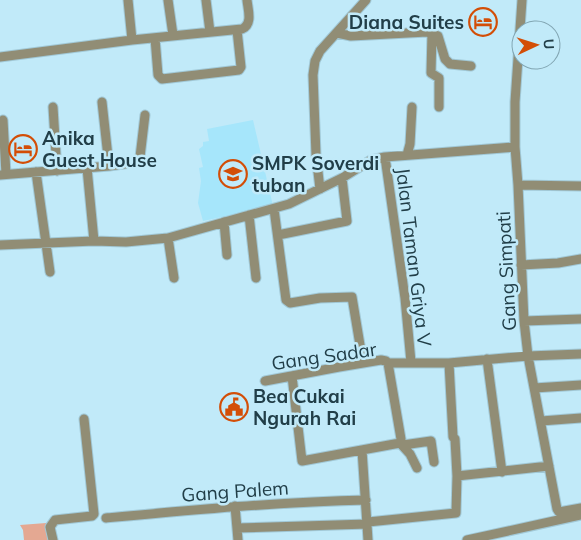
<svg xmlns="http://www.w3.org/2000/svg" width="581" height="540" viewBox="0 0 581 540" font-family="Mulish,sans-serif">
	<rect width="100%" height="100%" fill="#c1eaf9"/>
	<path fill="#a6e6fb" d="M253 120 273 206 203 221 198 203 201 181 199 168 203 167 199 149 203 146V142L209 141 207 129Z"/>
	<path fill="#e4a892" d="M46 523 50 540H24L23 530 20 525Z"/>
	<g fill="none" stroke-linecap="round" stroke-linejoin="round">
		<defs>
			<path id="minor" d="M128 0 132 40
				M168 0 173 35
				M206 0 210 32
				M522 0 515 102V147L518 185 524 321 528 356 557 509 559 512 581 508
				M337 33 351 36 427 32 438 36 445 59 450 64 471 66
				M432 33 431 73 439 78V107
				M155 38 158 75 162 79 239 70 241 67 237 30
				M0 57 132 40 242 29C253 24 248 10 247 0
				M102 102 109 166
				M53 107 57 171
				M3 120 6 174
				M407 155 410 144 412 107
				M385 157 405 298 411 362
				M87 168 94 241
				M36 172 50 272
				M0 175 109 166 138 162 140 157 145 115
				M518 185 581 186
				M320 189 316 155 313 75 315 61 320 51 366 0
				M274 209 286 300 290 303 320 298 352 297 363 363
				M249 215 256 278
				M224 222 227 255
				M278 235 347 221 342 178
				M168 238 174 278
				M0 245 94 241 126 242 168 238 289 204 342 178 371 160 385 157 515 147
				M521 265 558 263 581 259
				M524 321 581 319
				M487 359 502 472
				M388 363 401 439 400 443
				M292 376 302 461 400 443
				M265 381 339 367 381 360 386 361 388 363H449L528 356 581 354
				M534 388 581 385
				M541 421 581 418
				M400 443 410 454 417 468
				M403 445 431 441 434 462
				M362 450 368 540
				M457 476 549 466
				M235 506 238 540
				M106 518C193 510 279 502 366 500
				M368 522 456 513 457 476 455 439 453 437 449 363
				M237 528 368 524
				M53 540 50 527 55 520 92 516 94 514 84 419
				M467 540 581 515"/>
		</defs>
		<use href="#minor" stroke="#a1c8d6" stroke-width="11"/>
		<use href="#minor" stroke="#918d75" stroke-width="9"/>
	</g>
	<defs>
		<symbol id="hotel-ring" viewBox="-11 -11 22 22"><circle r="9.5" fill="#c1eaf9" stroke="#d34e07" stroke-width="1.5"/><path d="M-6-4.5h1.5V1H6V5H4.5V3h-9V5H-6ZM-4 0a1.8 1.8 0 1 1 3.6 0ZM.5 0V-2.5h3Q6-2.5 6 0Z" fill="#d34e07"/></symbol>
		<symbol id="school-ring" viewBox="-11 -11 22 22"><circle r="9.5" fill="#c1eaf9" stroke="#d34e07" stroke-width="1.5"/><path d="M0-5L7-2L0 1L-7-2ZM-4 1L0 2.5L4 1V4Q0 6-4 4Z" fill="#d34e07"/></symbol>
		<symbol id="civic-ring" viewBox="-11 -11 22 22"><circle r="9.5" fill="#c1eaf9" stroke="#d34e07" stroke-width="1.5"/><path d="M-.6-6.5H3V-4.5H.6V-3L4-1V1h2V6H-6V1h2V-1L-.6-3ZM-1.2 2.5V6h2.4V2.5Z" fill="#d34e07"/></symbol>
	</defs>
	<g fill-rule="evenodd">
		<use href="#hotel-ring" x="467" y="6" width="32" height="32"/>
		<use href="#hotel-ring" x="7" y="133" width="32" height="32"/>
		<use href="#school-ring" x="217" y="158" width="32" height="32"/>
		<use href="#civic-ring" x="218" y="391" width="32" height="32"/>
	</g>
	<g text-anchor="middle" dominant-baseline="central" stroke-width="5" stroke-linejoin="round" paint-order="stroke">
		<g font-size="19" font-weight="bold" fill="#213e48" stroke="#c1eaf9" text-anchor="start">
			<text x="464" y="22" text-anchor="end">Diana Suites</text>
			<text x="42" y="138">Anika<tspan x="42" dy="22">Guest House</tspan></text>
			<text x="252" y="163">SMPK Soverdi<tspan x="252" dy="22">tuban</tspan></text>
			<text x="253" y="396">Bea Cukai<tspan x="253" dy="22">Ngurah Rai</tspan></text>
		</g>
		<g font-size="19" fill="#213e48" stroke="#c1eaf9">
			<text transform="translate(414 257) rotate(83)">Jalan Taman Griya V</text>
			<text transform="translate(506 271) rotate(-93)">Gang Simpati</text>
			<text transform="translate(324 356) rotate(-8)">Gang Sadar</text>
			<text transform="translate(235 491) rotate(-4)">Gang Palem</text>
		</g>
	</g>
	<g transform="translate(536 45) rotate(86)"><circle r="24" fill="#c1eaf9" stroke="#81a5b2"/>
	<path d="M0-4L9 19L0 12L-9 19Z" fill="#d34e07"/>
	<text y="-8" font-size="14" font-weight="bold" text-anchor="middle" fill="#213e48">U</text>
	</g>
</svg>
